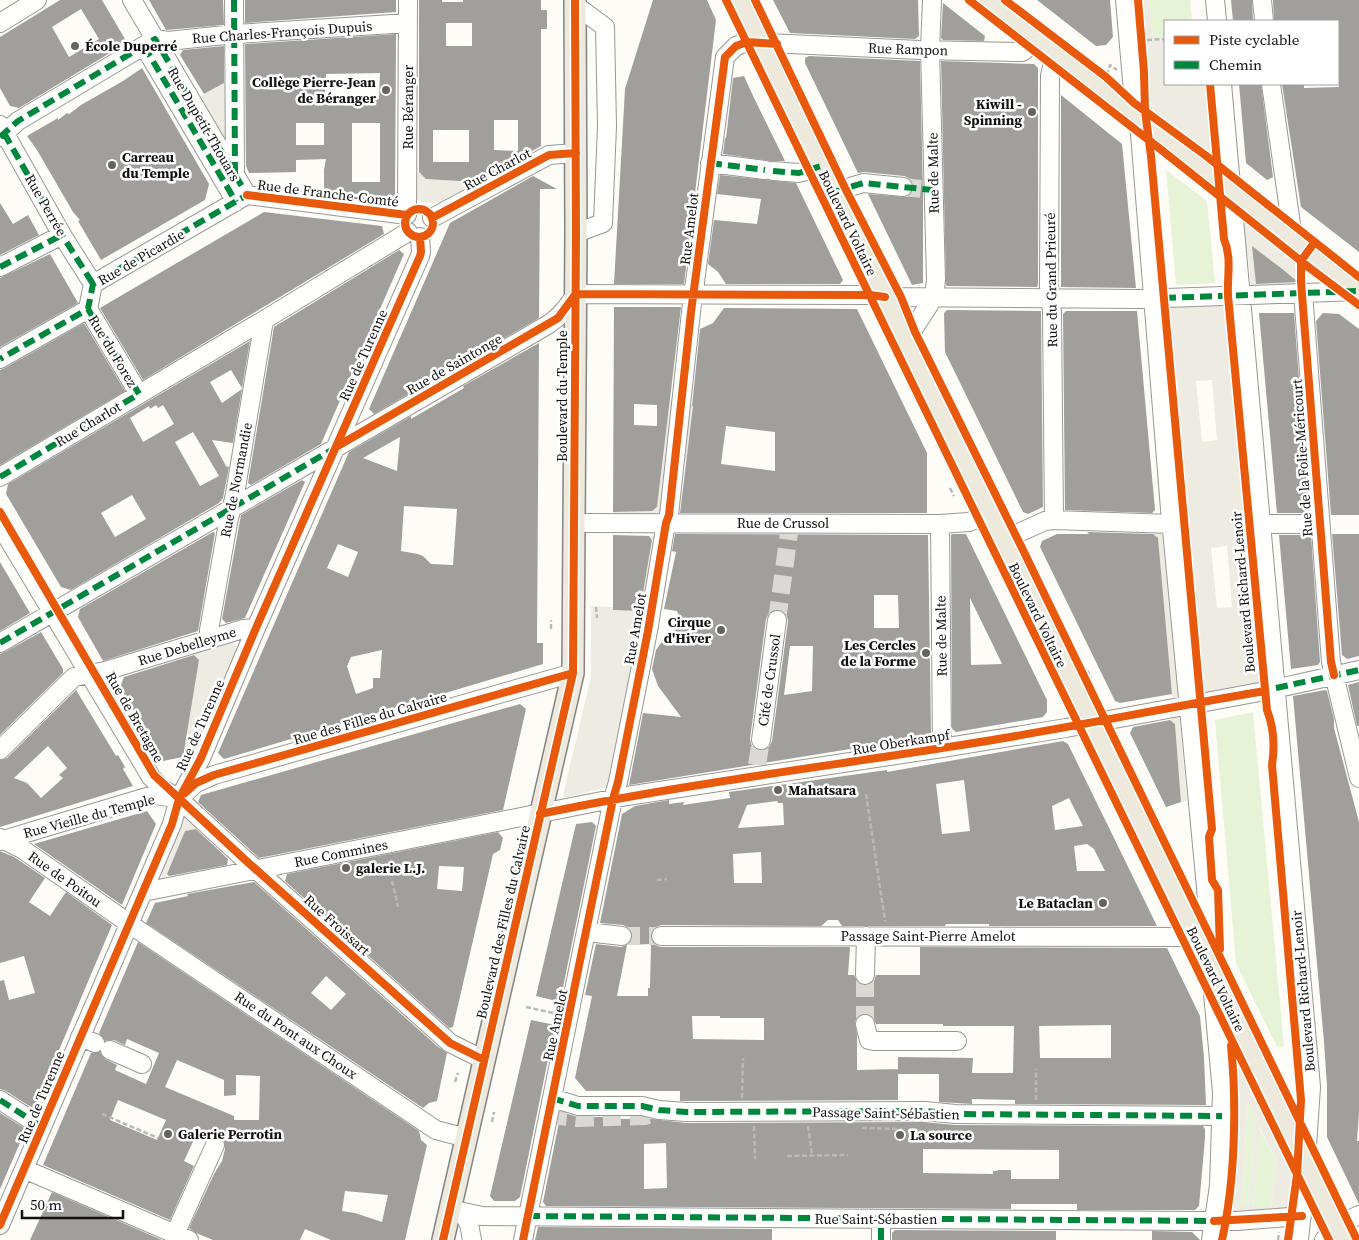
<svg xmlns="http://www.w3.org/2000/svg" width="1359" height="1240" viewBox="0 0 1359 1240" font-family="'Source Serif 4',serif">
	<rect width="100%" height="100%" fill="#fdfcf7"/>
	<path fill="#e7f3d7" d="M1149 0H1190L1192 21H1165V38H1153Z
		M1166 170 1207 201 1215 283 1176 285Z
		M1253 712 1284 1046 1277 1047 1236 963 1215 720Z
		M1247 1101 1255 1116 1254 1148 1248 1206H1240L1244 1177Z
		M1258 1126 1276 1160 1271 1209 1252 1207Z"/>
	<path fill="#edebe2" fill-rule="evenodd" d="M1140 0H1149L1153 38H1165V84H1208L1214 153 1212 156 1146 106V74Z
		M229 80 230 158 195 100Z
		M415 172H419L426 179 479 182 480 188 451 204 422 202 416 199Z
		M1249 223 1294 260 1298 278 1296 285 1253 288 1251 286 1248 256 1243 253V230L1245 225ZM1259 251 1292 277 1290 282 1257 285 1253 254Z
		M1223 304 1228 311 1261 678 1257 685 1206 694 1201 686 1168 314 1171 306ZM1212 380 1217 440 1202 442 1196 381ZM1227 546 1232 607 1217 608 1211 548Z
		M672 398 681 400 693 406 687 461 683 460 674 516H613V512L652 511 657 508 670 400Z
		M1158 530 1162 533 1163 536 1178 694 1177 699 1174 701 1172 694 1158 538 1153 534 1158 533Z
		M655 534 657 537 610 786 566 798 563 795 591 677V606L613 607V610L640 611 653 540 651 538Z
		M231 640 237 647 238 654H235L190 759 186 760 183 757 199 660 194 656 195 651Z
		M1175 715 1180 721 1187 801 1181 802 1175 724 1170 720 1175 717Z
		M192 819 199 825 196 829 185 831 167 874 163 879 160 871 179 825 184 820Z
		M1240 1067 1243 1069 1294 1176 1291 1209 1230 1214 1236 1111 1235 1070ZM1247 1101 1255 1116 1254 1148 1248 1206H1240L1244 1177ZM1259 1126 1276 1160 1271 1209 1252 1206Z"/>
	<path fill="#a19f9c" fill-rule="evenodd" d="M60 0H102L125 39 123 45 19 108 10 106 0 88V37ZM81 9 99 39 69 57 52 27Z
		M149 0H223L224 25 166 30Z
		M245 0H396V12L245 23Z
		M419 0H442V2H463V0H541V10H547V29H541V146L476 182 426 179 419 172ZM446 23H472V46H446ZM494 120H518V151L494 150ZM433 130H469V162H433Z
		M653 0H707L716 20 684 284H614L625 89Z
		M773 0H918L919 36 915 39 790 33Z
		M1037 0H1110L1113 37 1106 45 1096 46Z
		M1231 0H1252L1253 21H1233Z
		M1273 0H1359V252L1301 207 1282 84H1304V88L1339 87 1338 21H1274Z
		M943 3 985 36 984 41 943 40 941 38Z
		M396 34 395 195 386 202 363 199V194L324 193V170L326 159 296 160V172L249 173 246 166 245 44ZM380 73 379 99 345 100 325 94 326 74ZM296 123H324V145H296ZM352 123H380V182H352Z
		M224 46V83L204 94 180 55 183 50Z
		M809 56 920 61 923 194V283L912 285 868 194 907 197 912 193 914 188 912 182 909 178 904 176 864 172 858 173 805 63V58Z
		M941 61 1034 64 1038 68V285L1037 287 947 286 946 285Z
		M142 68 209 184 205 200 101 260 78 221 80 220 73 212 37 150 27 136 58 118V120L67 113 69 114 81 105 123 81Z
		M744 76 754 98 785 161H770L723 154 725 138H726L733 78Z
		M1239 84H1261L1273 177 1267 180 1246 163Z
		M1061 95 1122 144 1136 288 1061 287Z
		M720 175 796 183 843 280 840 284H726L718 272 708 264 714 220 757 224 761 199 717 194Z
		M533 176 557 189H540L539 318 374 414 369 409 450 223Z
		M0 203 13 224 28 215 39 235 0 255Z
		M264 212 382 226 384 234 143 380 100 308Z
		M1252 246 1281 268 1298 282 1256 284Z
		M399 250 404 254 321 444 251 485 248 483 274 327Z
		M50 254 78 303 0 347V278Z
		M614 307H681L657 507 652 511 613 512ZM634 404 657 405V426L634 425Z
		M724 308 857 309 927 453V513H680L693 406H692L700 329 713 323ZM726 426 775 432V471L721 464Z
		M947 310 1041 311 1043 507 1028 514 1023 512 945 352 944 313Z
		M1066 311H1137L1155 510 1152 513 1065 510 1063 314Z
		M1259 313H1294L1309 513H1277Z
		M1323 313 1339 314 1359 329V515H1331L1316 321Z
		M84 323 125 391 0 465V370L5 368Z
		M250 341 242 388 231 370 210 382 222 403 242 389 233 443 212 440 226 466 229 467 223 498 219 503 71 590 61 587 6 494 8 484ZM156 405 158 408 163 405 174 424 143 442 130 418 149 406 150 409ZM193 432 219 476 200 486 175 442ZM132 495 146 519 115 537 101 513Z
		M539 343 537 643H543V664L224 759 218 753 349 452 411 416V419L464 388 463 386ZM400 437 397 471 363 458ZM404 506 457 509 453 565 431 564 423 556 418 554 401 551ZM338 544 358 552 348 577 327 568ZM382 650 380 678H373V688L356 694 347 666 351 657Z
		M302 480 305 482 245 618 226 623 222 619 241 515Z
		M213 532 215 533 198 631 103 661 78 617 80 609Z
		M1087 532 1153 534 1158 538 1172 694 1120 703 1115 701 1040 547 1042 541 1057 534H1089Z
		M675 534 928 535 931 732 928 736 918 738 629 785 643 713 681 717 658 686 652 669 656 650 666 636 683 625 677 611 664 609 676 552 672 551ZM874 595H898L899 628H874ZM773 610H779L784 612 787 616 788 621 772 741 769 747 760 751 754 748 751 744 750 739 766 619 769 613ZM790 646H813L812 691 784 695Z
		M952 534H966L1047 700V712L1043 717 956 732 952 729 951 535ZM970 598 992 643 1002 664 971 665Z
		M1332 534H1359V656L1347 659 1342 655Z
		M613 535 649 536 652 540 640 611 613 610Z
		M1279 535H1311L1320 662 1318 665 1291 669Z
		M0 562 30 613 0 631Z
		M41 632 63 669V673L0 735V654L5 652Z
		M194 655 199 660 183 757 163 761 120 687 124 677Z
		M1359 682V726H1357L1348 685Z
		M76 690 116 756 118 755 125 767 123 769 133 786 0 827V760L7 758ZM48 746 67 768 59 775 63 778 41 798 27 783 14 778Z
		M1325 690 1327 691 1334 719V728L1359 822V1112L1357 1141H1359V1204L1327 1137V1086L1324 1042 1293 696Z
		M520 704 526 709 503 810 259 858 198 802 201 795Z
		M1170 720 1175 724 1181 802 1166 807 1130 733 1133 727Z
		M1063 741 1068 744 1157 926H989V924H946L945 926H842L838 920H828L821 926 661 925 656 927 652 930 650 936 652 941 655 945 661 947H850L848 975H854L859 984 865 986 874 981 876 975H920V947L1167 948 1200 1016 1204 1058 1206 1105 1015 1104V1100L972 1099V1104L939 1102V1074H898V1057L973 1058 972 1073H1013L1014 1026H943V1024H876L873 1017 867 1014 858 1016 855 1022 857 1034V1070L898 1069V1100L686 1101H680V1091H586L575 1078 592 996 585 995 596 944 621 947 627 945 617 996H648V988H650L651 944 628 945 633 937 629 928 623 925 600 923 622 814 635 806 669 800V804L684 802 683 805 730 798 729 792 887 770V772ZM964 780 970 831 942 834 936 784ZM1069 798 1083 826 1055 830 1052 806ZM777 801 778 803H783L784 825 738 828 747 805ZM1087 844 1094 849 1105 871H1077L1074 846ZM761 852 762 883H734L733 854ZM692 1016H720V1018H764V1040L693 1039ZM1111 1025V1058H1040L1039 1026Z
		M147 811 156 824 122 905 34 844Z
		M592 822 596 826 560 1002 536 996 576 824Z
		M196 829 228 859 227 865 169 876 167 874 185 831Z
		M498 832 503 838 500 850 493 854 453 1027 449 1028 285 881 287 874ZM439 866 464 867 462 891 437 889Z
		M0 851 14 857 45 878 29 902 50 916 66 892 112 925 34 1109 6 1091 0 1089V981L4 980 9 1000 35 993 24 956 0 963Z
		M254 882 437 1046 447 1053 437 1101 429 1103 423 1108 146 923 155 903 188 896 187 894ZM326 976 346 994 331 1010 311 993Z
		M138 942 419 1131 421 1140 427 1145 405 1240H331L305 1229 300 1240H213L196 1233 189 1228 214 1174 222 1161 225 1149 224 1139 219 1135H213L208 1137 197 1133 184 1161 194 1166 170 1220 43 1165 91 1053 100 1052 105 1059 117 1065 115 1070 146 1084 159 1053 127 1039 125 1045 114 1040 105 1041 99 1033ZM177 1060 224 1080V1096L236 1095V1075L260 1076 259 1120H234V1116L165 1087ZM118 1100 166 1120 157 1140 110 1120ZM345 1191 388 1195 382 1222 355 1213 342 1211Z
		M531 1020 555 1025 520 1197 515 1201H494L490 1196Z
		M561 1112 578 1117H619V1119H652L686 1123 924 1122 955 1125 1203 1126 1205 1129V1138L1199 1206 1195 1210H1077V1204H1011V1209L546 1206 543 1202ZM666 1143 667 1188 644 1189V1144ZM923 1149 1059 1150V1179H1011V1170H998L997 1171H993V1174L923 1173Z
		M0 1113 26 1129 0 1189Z
		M52 1192 162 1240H30Z
		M538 1227 772 1229V1240H535Z
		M895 1230 1056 1231V1240H892V1233Z
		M1152 1231 1192 1232 1200 1240H1152Z"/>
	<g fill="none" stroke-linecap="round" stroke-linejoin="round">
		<path stroke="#dad9d4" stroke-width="18" stroke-dasharray="18 9" stroke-linecap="butt" d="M903 187 922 189
			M777 620 789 533
			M757 765 761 740
			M622 936H661
			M865 1024V975
			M549 1115 577 1118 645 1116 659 1110"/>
		<defs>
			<path id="minor" d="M132 0 247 195
				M234 0 235 176
				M1125 0 1134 103 1140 134 1170 509 1206 887 1211 971 1222 1093 1219 1186 1211 1240
				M1215 0 1217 21
				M1262 0 1264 21
				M575 5 605 27 607 126 603 223 576 233
				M0 23 37 0
				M155 39 168 41 235 34 408 23
				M144 46 236 202
				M1222 84 1311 1087 1304 1190 1299 1240
				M1271 84 1291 224 1286 231
				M0 125 62 235 93 284
				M0 137 18 121 155 39
				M710 163 765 170
				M773 171 799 173 821 166
				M834 192 863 183 903 187
				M247 195 407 215 408 0
				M432 218 549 155 576 153
				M0 267 62 235
				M1303 293 1331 662 1359 778
				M88 309 139 394
				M902 333 914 328 934 297 936 280 930 50 932 0
				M0 359 88 309 93 284 247 195
				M0 477 264 320 408 232
				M1054 520 1052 312 1049 286 1050 76 1055 54
				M575 523 940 524 969 522 990 514
				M940 524 942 748
				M1262 524H1320
				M0 525 151 777 161 788 179 799 242 857 450 1043 484 1060
				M1003 540 1045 521 1054 520 1172 524
				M209 639V630L228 523 235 494 264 320
				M0 643 549 324C561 316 568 306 576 294L870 295 885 297 1138 299 1359 291
				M761 740 777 620
				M0 750 74 677 105 671 243 629 256 628
				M184 794 196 783 214 775 573 673
				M0 838 22 849 140 931 436 1130 467 1138
				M0 841 143 798 156 795 174 798
				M143 892 627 796 942 748 1066 728 1265 691 1359 670
				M587 932 622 936
				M661 936 1195 937
				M865 975 866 936
				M865 1024 869 1040 874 1041H957
				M80 1037 95 1043
				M110 1050 142 1064
				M552 1098 578 1106H642L659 1110 686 1112 925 1111 955 1114 1222 1116
				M0 1100 42 1127
				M24 1169 189 1240
				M450 1209 482 1216 1196 1221H1237L1302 1216
				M462 1212 469 1224 472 1240
				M0 1225 172 824 179 799 201 758 256 628 420 256 421 252 420 237
				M175 1234 215 1145
				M523 1240 613 799 618 782 648 631 666 523 669 515 691 312 725 57 736 46 747 42 920 50 1022 52 1038 40
				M881 1240V1219
				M1324 1240 1348 1220 1359 1215"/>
			<path id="major" d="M741 0 1343 1240
				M987 0 1097 88 1264 213 1359 289
				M443 1240 573 673 576 233 575 0"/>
		</defs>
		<use href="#minor" stroke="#979795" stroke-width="20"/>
		<use href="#major" stroke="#858482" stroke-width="24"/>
		<path stroke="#b9b9b8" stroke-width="2.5" stroke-dasharray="5 2.5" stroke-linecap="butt" d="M1147 40 1165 39
			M1107 75 1110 65 1117 70
			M950 488 954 496
			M596 607 597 618
			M551 629V620
			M1087 670 1091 678
			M866 794 885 921
			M657 880 667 879
			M392 881 398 907
			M526 1007 553 1013
			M455 1082 458 1073
			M742 1098 743 1058
			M1036 1100V1069
			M102 1114 158 1138
			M492 1122 494 1112
			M754 1126 755 1159
			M808 1126 812 1155
			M862 1128 903 1129
			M787 1156 848 1155
			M1278 1240 1279 1232"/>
		<use href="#minor" stroke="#fffffe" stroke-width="18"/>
		<use href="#major" stroke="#ede9dc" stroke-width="21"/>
		<path stroke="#00873e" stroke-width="6" stroke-dasharray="12 6" stroke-linecap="butt" d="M234 0 235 174
			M144 46 236 202
			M4 133 62 235 93 284
			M0 137 18 121 155 39 247 195 93 284 88 309 0 359
			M710 163 765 170
			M773 171 799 173 821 166
			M834 192 863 183 933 190
			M0 267 62 235
			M1164 298 1359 291
			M0 477 139 394 88 309
			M0 643 335 448
			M1276 688 1359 670
			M552 1098 578 1106H642L659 1110 686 1112 925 1111 955 1114 1222 1116
			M0 1100 42 1127
			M528 1216 1214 1221
			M881 1240V1219"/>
		<defs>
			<path id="cycleway" d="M726 0 1329 1240
				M755 0 845 188 901 297 915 332 1022 548 1357 1240
				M969 0 1164 152 1311 269 1359 305
				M1005 0 1106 77 1134 103 1205 155 1359 277
				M1138 0 1144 72 1145 111 1151 156 1212 829 1209 837 1212 880 1218 890 1220 949
				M1210 84 1224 239C1232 258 1227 276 1228 296L1267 710C1274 728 1275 746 1272 765L1301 1100 1297 1175 1288 1240
				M247 195 407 215
				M405 223a14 14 0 1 1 28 0a14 14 0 1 1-28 0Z
				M432 218 549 155 576 153
				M1314 243 1301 261V282L1331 662 1334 675
				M576 294 870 295 885 297
				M336 447 558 318 575 295
				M0 512 154 775 242 857 450 1043 484 1060
				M185 793 196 783 214 775 573 673
				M540 814C673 786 808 769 942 748 1050 732 1157 709 1265 691
				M1214 1221 1302 1216
				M0 1225 172 824 179 799 201 758 256 628 420 256 421 252 420 237
				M443 1240 573 673 576 233 575 0
				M523 1240 613 799 618 782 648 631 666 523 669 515 691 312 725 57 736 46 747 42 777 44
				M1222 1240C1235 1182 1237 1105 1231 1046"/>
		</defs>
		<use href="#cycleway" stroke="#fff" stroke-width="11"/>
		<use href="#cycleway" stroke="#e8590c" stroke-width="8"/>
	</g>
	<g fill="#646362" stroke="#fff" stroke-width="2">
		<circle cx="75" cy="46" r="5"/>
		<circle cx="386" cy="90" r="5"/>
		<circle cx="1032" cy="112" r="5"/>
		<circle cx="112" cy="165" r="5"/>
		<circle cx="721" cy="630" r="5"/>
		<circle cx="926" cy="653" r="5"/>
		<circle cx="778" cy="790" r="5"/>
		<circle cx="346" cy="868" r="5"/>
		<circle cx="1103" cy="903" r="5"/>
		<circle cx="168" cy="1134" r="5"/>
		<circle cx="900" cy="1135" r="5"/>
	</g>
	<g text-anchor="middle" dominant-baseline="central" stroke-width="5" stroke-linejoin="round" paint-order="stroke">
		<g font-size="14" fill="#111" stroke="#fff">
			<text transform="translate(282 32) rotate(-4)">Rue Charles-François Dupuis</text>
			<text transform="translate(908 49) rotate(2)">Rue Rampon</text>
			<text transform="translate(408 107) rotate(-90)">Rue Béranger</text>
			<text transform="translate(204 124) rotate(60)">Rue Dupetit-Thouars</text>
			<text transform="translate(497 169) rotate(-28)">Rue Charlot</text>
			<text transform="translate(933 173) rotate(-91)">Rue de Malte</text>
			<text transform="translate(328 193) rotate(7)">Rue de Franche-Comté</text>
			<text transform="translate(46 205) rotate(60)">Rue Perrée</text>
			<text transform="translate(848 223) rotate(64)">Boulevard Voltaire</text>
			<text transform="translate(689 229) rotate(-83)">Rue Amelot</text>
			<text transform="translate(141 257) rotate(-30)">Rue de Picardie</text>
			<text transform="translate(1051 280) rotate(-91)">Rue du Grand Prieuré</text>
			<text transform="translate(113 351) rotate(59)">Rue du Forez</text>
			<text transform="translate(363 355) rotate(-66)">Rue de Turenne</text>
			<text transform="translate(454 364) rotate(-30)">Rue de Saintonge</text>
			<text transform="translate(562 396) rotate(-90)">Boulevard du Temple</text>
			<text transform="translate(88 424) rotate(-31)">Rue Charlot</text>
			<text transform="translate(1302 458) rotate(-94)">Rue de la Folie-Méricourt</text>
			<text transform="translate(236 480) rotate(-79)">Rue de Normandie</text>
			<text x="783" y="523">Rue de Crussol</text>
			<text transform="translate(1243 592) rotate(-95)">Boulevard Richard-Lenoir</text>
			<text transform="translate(1038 615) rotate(64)">Boulevard Voltaire</text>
			<text transform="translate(635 629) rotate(-80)">Rue Amelot</text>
			<text transform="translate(941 636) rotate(-91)">Rue de Malte</text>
			<text transform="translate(187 646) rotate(-17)">Rue Debelleyme</text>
			<text transform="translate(769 680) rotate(-82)">Cité de Crussol</text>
			<text transform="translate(135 717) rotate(60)">Rue de Bretagne</text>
			<text transform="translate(370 718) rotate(-16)">Rue des Filles du Calvaire</text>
			<text transform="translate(200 725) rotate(-66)">Rue de Turenne</text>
			<text transform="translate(901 742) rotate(-9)">Rue Oberkampf</text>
			<text transform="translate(89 816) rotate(-15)">Rue Vieille du Temple</text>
			<text transform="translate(341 853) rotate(-11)">Rue Commines</text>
			<text transform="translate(65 879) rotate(35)">Rue de Poitou</text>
			<text transform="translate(503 922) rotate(-77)">Boulevard des Filles du Calvaire</text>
			<text transform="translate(337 925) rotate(42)">Rue Froissart</text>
			<text x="928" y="936">Passage Saint-Pierre Amelot</text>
			<text transform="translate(1216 979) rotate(64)">Boulevard Voltaire</text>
			<text transform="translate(1303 991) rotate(-95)">Boulevard Richard-Lenoir</text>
			<text transform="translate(555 1025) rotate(-78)">Rue Amelot</text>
			<text transform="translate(296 1035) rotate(34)">Rue du Pont aux Choux</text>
			<text transform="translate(41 1097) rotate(-67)">Rue de Turenne</text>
			<text transform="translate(886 1113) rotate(1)">Passage Saint-Sébastien</text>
			<text x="876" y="1219">Rue Saint-Sébastien</text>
		</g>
		<g font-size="14" font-weight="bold" fill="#111" stroke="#fff" text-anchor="start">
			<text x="85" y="46">École Duperré</text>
			<text x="376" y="82" text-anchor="end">Collège Pierre-Jean<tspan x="376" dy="16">de Béranger</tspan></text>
			<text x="1022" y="104" text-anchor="end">Kiwill -<tspan x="1022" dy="16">Spinning</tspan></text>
			<text x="122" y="157">Carreau<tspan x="122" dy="16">du Temple</tspan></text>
			<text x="711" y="622" text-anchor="end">Cirque<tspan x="711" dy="16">d'Hiver</tspan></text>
			<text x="916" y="645" text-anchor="end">Les Cercles<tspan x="916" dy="16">de la Forme</tspan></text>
			<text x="788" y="790">Mahatsara</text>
			<text x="356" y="868">galerie L.J.</text>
			<text x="1093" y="903" text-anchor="end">Le Bataclan</text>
			<text x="178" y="1134">Galerie Perrotin</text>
			<text x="910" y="1135">La source</text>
		</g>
	</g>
	<rect x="1164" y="20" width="175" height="65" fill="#ffffff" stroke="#a0a0a0"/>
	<rect x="1174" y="36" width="25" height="8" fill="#e8590c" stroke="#a0a0a0"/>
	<text x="1209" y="45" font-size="15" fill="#111111">Piste cyclable</text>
	<rect x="1174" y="61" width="25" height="8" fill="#00873e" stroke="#a0a0a0"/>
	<text x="1209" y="70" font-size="15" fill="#111111">Chemin</text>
	<path d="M22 1210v8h101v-8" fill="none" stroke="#111111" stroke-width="2.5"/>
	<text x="30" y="1210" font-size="15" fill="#111111" stroke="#ffffff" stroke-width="4" paint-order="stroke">50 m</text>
</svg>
